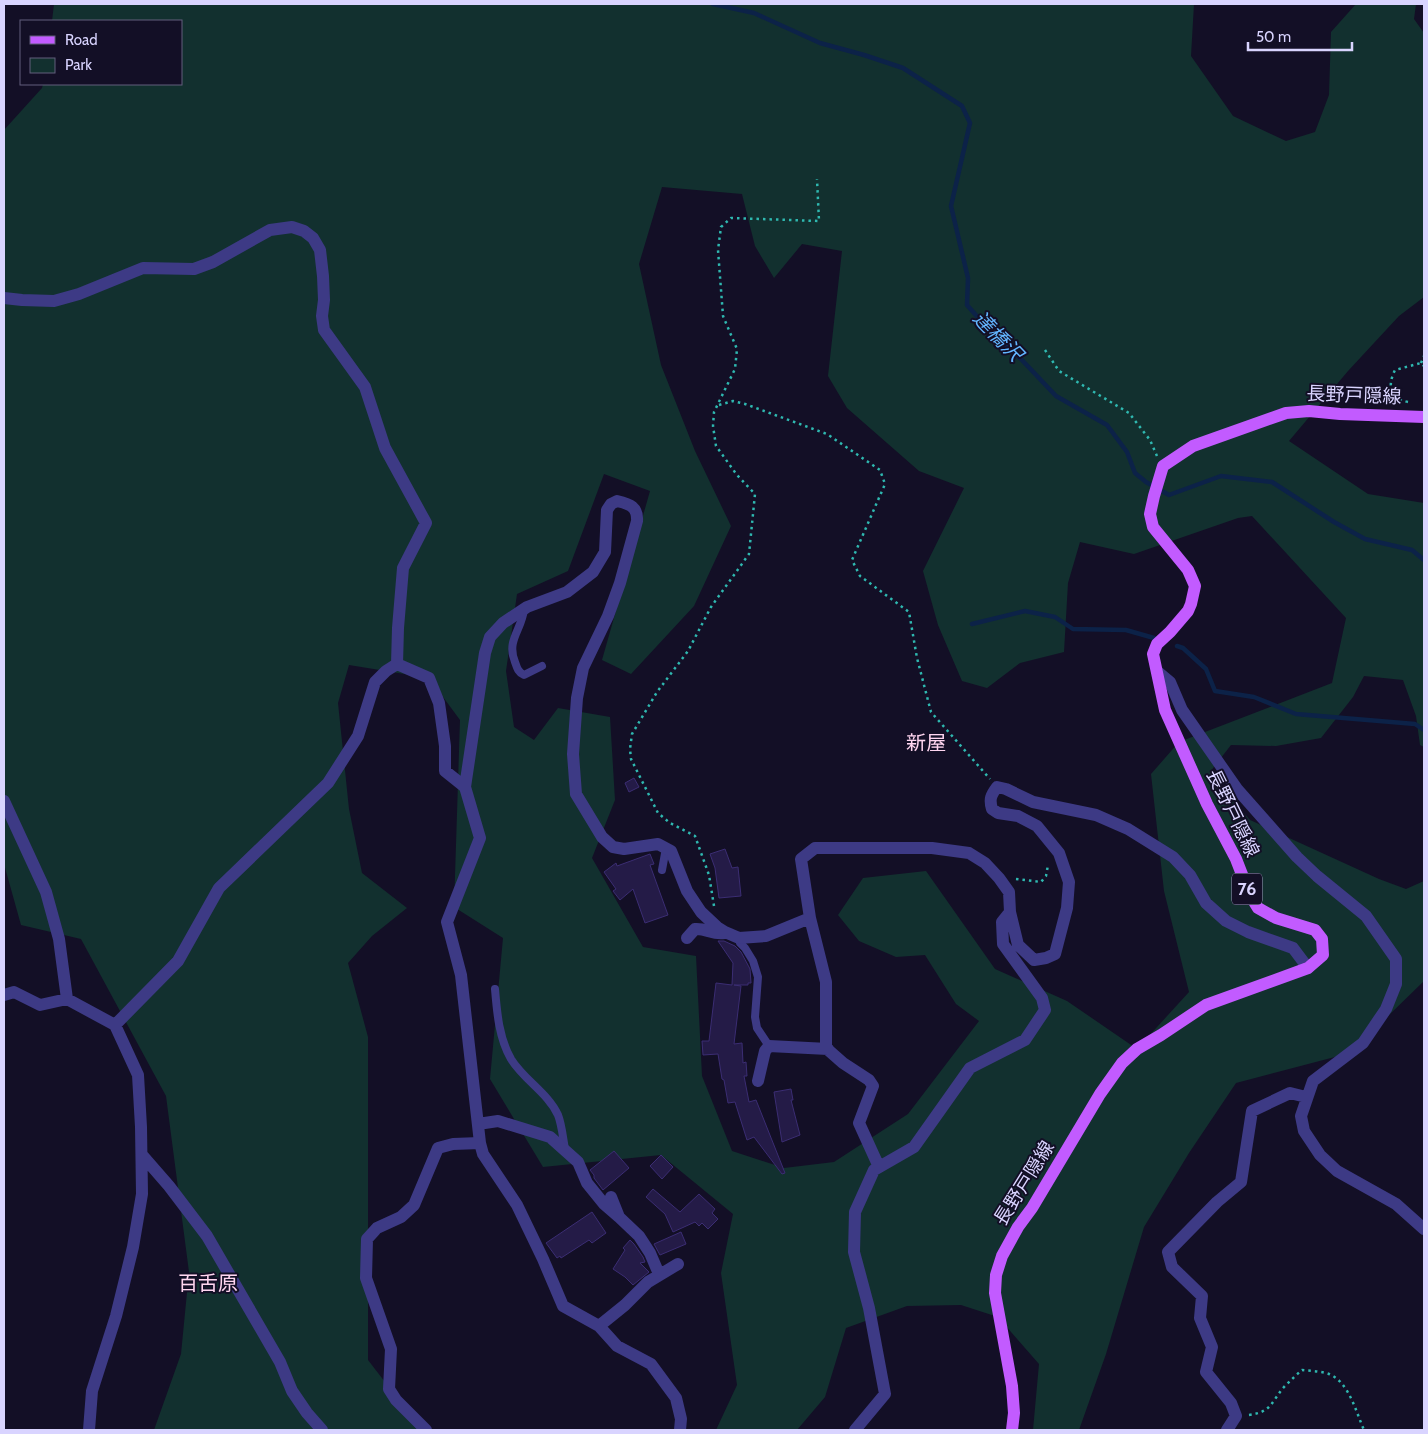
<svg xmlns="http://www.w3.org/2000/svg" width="1428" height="1434" viewBox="0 0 1428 1434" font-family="Cabin,'Noto Sans JP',sans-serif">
	<rect width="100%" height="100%" fill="#130f26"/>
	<path fill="#12302f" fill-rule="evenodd" d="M54 4H1194L1191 56 1233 116 1286 141 1315 132 1329 95 1331 32 1356 4H1416L1414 19 1424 33V297L1399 316 1348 371 1289 441 1368 494 1424 503V747L1420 745 1416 716 1403 680 1364 676 1353 697 1321 738 1276 746 1231 745 1210 772 1250 820 1379 879 1406 889 1424 881V981L1350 1053 1236 1083 1189 1153 1144 1227 1106 1354 1079 1430H1033L1039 1364 998 1317 961 1305 907 1306 846 1328 825 1397 797 1430H716L737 1385 721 1273 733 1214 661 1155 543 1167 490 1079 503 938 454 907 460 720 429 678 349 665 338 703 349 809 362 873 407 908 372 936 348 963 368 1037V1360L422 1430H154L181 1354 189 1272 166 1096 81 939 21 925 4 864V818L9 812 4 801V130L42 88 43 84H181V21H52ZM662 187 742 194 755 246 774 278 802 244 842 251 828 376 847 408 919 471 964 488 923 571 938 625 962 681 987 688 1020 663 1064 652 1068 583 1080 542 1134 554 1238 518 1252 516 1346 618 1332 683 1179 742 1151 774 1164 891 1189 992 1137 1049 1067 1001 995 969 926 871 863 878 838 915 859 941 896 957 925 955 956 1004 979 1021 908 1114 834 1162 784 1168 732 1151 702 1076 696 956 643 947 592 858 615 800 610 717 558 708 534 740 514 727 506 671 517 594 568 571 604 474 650 491 602 660 631 674 694 606 731 526 695 451 661 365 639 264Z"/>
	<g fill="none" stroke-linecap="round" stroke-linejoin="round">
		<path stroke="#0c2248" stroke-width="4.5" d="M713 4 754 13 820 43 864 55 903 68 962 106 970 123 951 206 968 278 967 305 989 330 1021 359 1056 396 1107 425 1127 452 1135 473 1146 482 1169 495 1221 476 1272 482 1334 522 1365 539 1412 550 1424 560
			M972 624 1025 611 1055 617 1073 629 1126 630 1154 638
			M1177 646 1183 648 1206 669 1215 691 1254 697 1296 714 1415 724 1424 730"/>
	</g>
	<path fill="#241b47" stroke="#3b2d73" d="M634 778 639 787 629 792 625 783Z
		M725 849 732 868 738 867 741 896 719 898 715 868 710 854Z
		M650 854 654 864 650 865 668 915 645 923 633 889 620 900 613 891 616 889 604 872 616 863 617 866Z
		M718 941H724L735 946 741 952 750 969 751 983H748V985H734L741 986 734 1044 742 1043 743 1063 746 1062 747 1076H744L749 1102 756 1100 785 1173 782 1174 754 1137 747 1140 735 1102 728 1103 724 1080 722 1079 718 1054 703 1055 702 1041H709L716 983 732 985 733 963Z
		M791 1089 793 1100H791L800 1135 782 1142 774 1092Z
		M614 1151 629 1168 603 1190 594 1178V1175L590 1170Z
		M661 1155 673 1167 662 1179 650 1166Z
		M653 1189 680 1212 699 1194 715 1209 712 1213 718 1219 708 1229 702 1223 699 1226 695 1222 673 1232 665 1214 646 1197Z
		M592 1212 606 1233 592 1243 589 1240 561 1258 560 1256 557 1258 546 1243Z
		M681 1232 686 1244 660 1255 654 1244Z
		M630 1240 634 1244 643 1257 645 1262 640 1263 649 1272 633 1285 625 1277 613 1269 625 1250 623 1248Z"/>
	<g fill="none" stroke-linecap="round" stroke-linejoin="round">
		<path stroke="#2fb8b0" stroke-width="2.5" stroke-dasharray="2.5 4" stroke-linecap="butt" d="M1045 350 1059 371 1129 413 1150 440 1157 456
			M1421 363 1424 356
			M1408 402C1390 398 1387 386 1395 370L1421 363 1424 366
			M719 405 733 401 745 404 827 434 880 470 885 484 852 560 860 576 909 612 917 658 931 712 990 779
			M1016 879 1041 882 1046 876 1048 865
			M714 906 709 875 695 836 670 823 658 813 631 759 630 749 632 734 657 692 688 651 711 607 749 554 755 494 737 475 716 446 713 426 714 412 735 369 737 349 723 316 718 250 721 227 731 218 819 221 817 179
			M1249 1415C1272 1412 1271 1402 1284 1387 1290 1381 1296 1375 1302 1370 1311 1371 1321 1371 1329 1374 1349 1382 1356 1412 1364 1430"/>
		<path stroke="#3d3a85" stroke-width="8" d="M524 609C522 630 506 640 515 662 517 668 518 672 524 675L542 666
			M662 870 666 848
			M739 938 740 943 745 948 753 961 758 977 755 1017 757 1028 769 1046
			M495 989C497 1013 499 1038 511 1059 524 1080 548 1093 558 1115 562 1125 563 1139 565 1149"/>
		<path stroke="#3d3a85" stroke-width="12" d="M4 298 22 300 54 301 79 294 143 268 194 269 213 262 270 230 292 227 304 231 313 238 320 250 323 276 324 300 322 316 324 330 365 387 385 448 426 523 403 568 398 628 397 664
			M397 664 429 678 439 703 445 746V771L465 787
			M1158 672 1170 682 1182 710 1237 789 1297 857 1317 876 1366 916 1396 959V984L1386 1009 1363 1043 1313 1081 1301 1116 1304 1131 1320 1155 1337 1171 1396 1204 1424 1229
			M4 801 46 892 59 939 67 999
			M810 918 826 982V1048L843 1063 869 1080 873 1086 859 1123 879 1167
			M687 938 695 929C706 928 713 935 724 933
			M4 995 14 992 40 1005 67 999 115 1025 138 1075 141 1127 142 1194 133 1247 116 1316 92 1391 89 1430
			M115 1025 178 961 219 888 328 783 358 736 375 682 386 671 397 664
			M758 1081 765 1051 769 1046 828 1049
			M478 1124 498 1121 550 1137 578 1162 587 1183 604 1204 619 1217
			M142 1155 169 1186 207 1236 280 1362 292 1391 307 1413 322 1430
			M611 1197 619 1217 639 1236 650 1253 659 1274
			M599 1326 625 1305 648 1282 678 1264
			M426 1430 396 1400 389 1389 391 1349 366 1278 367 1239 377 1228 401 1217 414 1205 438 1148 453 1144 480 1143
			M680 1430 681 1419 676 1398 651 1364 617 1346 599 1326 563 1306 543 1259 517 1205 483 1154 480 1143 461 975 447 922 480 838 465 787 485 653 490 637 503 623 527 607 567 592 593 572 605 552 607 510 611 504 617 501C630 504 638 507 637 521L620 583 608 616 583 668 577 698 573 754 576 794 602 837 613 847 624 849 658 844 671 851 687 891 701 912 717 927 725 932 739 938 766 936 810 918 801 859 815 848H932L969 853 985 863 999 878 1009 892 1010 912 1018 945 1034 960 1046 958 1055 954 1067 908 1069 882 1059 853 1037 826 1018 816 998 813 992 809C989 799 991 795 997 787L1006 789 1033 802 1096 815 1128 829 1173 857 1190 875 1206 903 1226 921 1248 932 1293 948 1308 968
			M855 1430 885 1394 869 1308 854 1252 855 1212 874 1170 914 1147 970 1068 1025 1040 1045 1010 1042 998 1003 944 1002 922 1010 912
			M1227 1430 1236 1416 1231 1403 1206 1372 1212 1347 1200 1318 1202 1296 1172 1267 1168 1252 1217 1202 1241 1182 1252 1111 1290 1093 1306 1097"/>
		<path stroke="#c25bff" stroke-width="12" d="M1012 1430 1014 1413 1012 1386 995 1293 996 1275 1002 1256 1018 1227 1032 1208 1100 1094 1122 1063 1137 1049 1161 1035 1206 1005 1308 968 1323 955 1322 939 1315 930 1276 918 1258 908 1250 895 1236 859 1207 804 1165 710 1153 654 1157 644 1170 632 1188 611 1191 604 1195 586 1188 570 1153 527 1150 514 1154 496 1163 466 1193 446 1286 413 1309 411 1340 414 1424 417"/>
	</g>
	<g text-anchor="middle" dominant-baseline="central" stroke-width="4" stroke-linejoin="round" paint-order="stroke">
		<rect fill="#130f26" stroke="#9e99be" stroke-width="1" x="1232" y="873.5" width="30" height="31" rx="4"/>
		<g font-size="18" font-weight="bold" fill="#d9d4ff">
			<text x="1247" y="889">76</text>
		</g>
		<g font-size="19" fill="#d9d4ff" stroke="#130f26">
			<text transform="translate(1354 395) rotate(2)">長野戸隠線</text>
			<text transform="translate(1233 813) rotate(64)">長野戸隠線</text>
			<text transform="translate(1024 1183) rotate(-58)">長野戸隠線</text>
		</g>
		<g font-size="20" font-style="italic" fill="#62b6ff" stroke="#130f26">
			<text transform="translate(998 336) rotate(46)">達橋沢</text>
		</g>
		<g font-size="20" fill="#ffd6f0" stroke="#130f26">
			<text x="926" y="743">新屋</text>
			<text x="208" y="1283">百舌原</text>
		</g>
	</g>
	<rect width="1428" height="1434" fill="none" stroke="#d9d4ff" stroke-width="10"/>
	<rect x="20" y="20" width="162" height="65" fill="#130f26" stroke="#625e7d"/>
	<rect x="30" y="36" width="25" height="8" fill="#c25bff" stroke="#625e7d"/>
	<text x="65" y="45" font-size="15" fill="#d9d4ff">Road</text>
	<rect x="30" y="58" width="25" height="15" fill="#12302f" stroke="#625e7d"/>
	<text x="65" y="70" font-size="15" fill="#d9d4ff">Park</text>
	<path d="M1248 42v8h104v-8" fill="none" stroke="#d9d4ff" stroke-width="2.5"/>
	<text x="1256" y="42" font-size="15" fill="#d9d4ff" stroke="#130f26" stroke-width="4" paint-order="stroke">50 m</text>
</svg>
